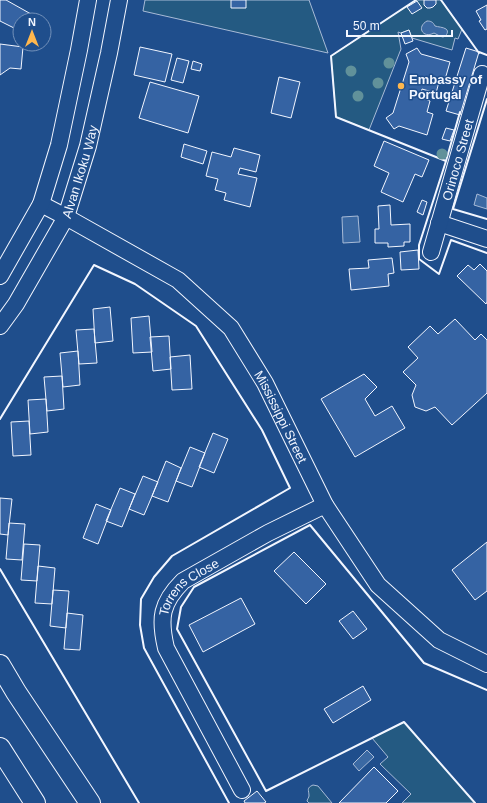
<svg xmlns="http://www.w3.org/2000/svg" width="487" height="803" viewBox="0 0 487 803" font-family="Arial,sans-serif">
	<rect width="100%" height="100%" fill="#1f4e8c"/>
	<path fill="#245a82" stroke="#a8bbd7" d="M145 0H309L328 53 143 11Z
		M416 0H441L462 29 458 39 455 38 452 50 412 38 409 30 401 33 398 32 401 49 369 130 336 117 331 56Z
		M404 722 475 803H402L411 794 380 764 388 757 372 738Z
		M313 785 318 786 332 803H309L307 801C307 800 309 797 309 796 309 790 306 788 313 785Z"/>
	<path fill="#3b69a3" stroke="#a8bbd7" d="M427 21C431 21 433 22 435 26 438 27 443 27 446 29 449 31 447 36 443 37 441 37 436 34 434 33 423 39 416 27 427 21Z
		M477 194 487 198V209L474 205Z
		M358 216 360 242 343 243 342 217Z
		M367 750 374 757 359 771 353 764Z"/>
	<path fill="#3563a3" stroke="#f2f6ff" d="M0 0H6L31 14 27 20H20V31L0 21Z
		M231 0H246V8H231Z
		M424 0H436V4L433 7 430 8H427L424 5Z
		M417 1 422 8 412 14 407 7Z
		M487 5V29L485 30 479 21 481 20 476 11Z
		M409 30 413 41 405 44 401 33Z
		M0 44 23 47 21 69 10 68 0 75Z
		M140 47 172 54 165 82 134 75Z
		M417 48 421 54 450 62 444 83 439 82 436 93 422 89 420 97 430 101 427 112 433 114 427 135 399 126 394 129 386 118 393 113 409 62 406 54Z
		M466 48 479 52 460 115 446 111Z
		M177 58 189 61 183 83 171 80Z
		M193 61 202 64 200 71 191 69Z
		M279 77 300 82 291 118 271 113Z
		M150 82 199 96 188 133 139 118Z
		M446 128 454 130 450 141 442 139Z
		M384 141 429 160 422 177 415 174 403 202 381 192 389 173 374 166Z
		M184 144 207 151 203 164 181 157Z
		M234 148 260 155 256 172 240 168 238 174 257 178 250 207 224 200 226 193 215 190 218 179 206 176 212 152 231 157Z
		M422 200 427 202 423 215 417 212Z
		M390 205 391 225 410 224V242H404V246L388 247V243H375V229H379L378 206Z
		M418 250 419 269 401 270 400 252Z
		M392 258 394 273 388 274 389 286 351 290 349 269 369 268 368 260Z
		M480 264 487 271V302L486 304 457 276 468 265 474 270Z
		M110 307 113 341 95 343 93 309Z
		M149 316 152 352 133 353 131 318Z
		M455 319 475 340 481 334 487 340V393L452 425 435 407 426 411 415 407 412 395 416 385 403 372 418 358 408 347 430 326 438 334Z
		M94 329 97 363 79 364 76 330Z
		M169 336 171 369 153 371 150 337Z
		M78 351 80 385 63 387 60 353Z
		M190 355 192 389 172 390 170 357Z
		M364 374 377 387 365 399 375 416 392 406 405 428 355 457 321 399Z
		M62 376 64 409 47 411 44 377Z
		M46 399 48 432 30 434 28 400Z
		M29 421 31 455 13 456 11 422Z
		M213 433 228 439 214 473 199 467Z
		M190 447 205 453 192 487 176 481Z
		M166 461 181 468 168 502 152 496Z
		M143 476 158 482 144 515 129 509Z
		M120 488 135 494 122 527 106 521Z
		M0 498 12 499 8 535 0 534Z
		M96 504 111 510 98 544 83 538Z
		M9 523 25 524 22 560 6 559Z
		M487 542V591L475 600 452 570Z
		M24 544 40 545 37 581 21 580Z
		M294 552 326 584 306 604 274 571Z
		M38 566 55 568 52 604 35 603Z
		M53 590 69 591 66 628 50 626Z
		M241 598 255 624 203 652 189 625Z
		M353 611 367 629 353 639 339 621Z
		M67 613 83 615 80 650 64 649Z
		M363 686 371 700 333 723 324 709Z
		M374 767 398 791 386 803H339Z
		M257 791 266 802 264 803H245L244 801Z"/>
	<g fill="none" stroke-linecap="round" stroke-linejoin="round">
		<defs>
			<g id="minor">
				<path id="s1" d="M41 204 66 217 178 280 231 328 265 383 325 505 378 585 439 640 487 664"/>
				<path d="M439 223 487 239"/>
				<path id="s2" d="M431 252 482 74"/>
				<path d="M0 276 41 204 59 145 79 50 88 0"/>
				<path id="s3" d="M0 326 16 304 66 217 88 146 109 53 119 0"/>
				<path id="s4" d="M242 790 166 648C159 618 161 603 183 581L268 533 325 505"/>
			</g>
			<path id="major" d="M0 665 16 692 90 803
				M0 748 35 803"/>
		</defs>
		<use href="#minor" stroke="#f2f6ff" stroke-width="18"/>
		<use href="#major" stroke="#f2f6ff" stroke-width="22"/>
		<use href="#minor" stroke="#1f4e8c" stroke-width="16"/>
		<use href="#major" stroke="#1f4e8c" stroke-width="20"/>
		<path stroke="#f2f6ff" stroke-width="2" d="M416 0 331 56 336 117 446 161 460 112
			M441 0 479 53
			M479 52 487 55
			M487 99 453 209 487 219
			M446 161 419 245V259L439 274 451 240 487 253
			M0 419 94 265 135 284 196 326 262 430 290 488 172 556 154 577 141 599 140 625 144 648 229 803
			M0 569 139 803
			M475 803 404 722 266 791 177 629 181 607 194 587 310 525 424 663 487 690"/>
	</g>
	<g fill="#61919a">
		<circle cx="389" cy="63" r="5.5"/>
		<circle cx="351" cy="71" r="5.5"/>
		<circle cx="378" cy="83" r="5.5"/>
		<circle cx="358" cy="96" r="5.5"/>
		<circle cx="442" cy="154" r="5.5"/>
	</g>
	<circle fill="#ffb74d" stroke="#1f4e8c" stroke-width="1.5" cx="401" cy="86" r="4"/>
	<g text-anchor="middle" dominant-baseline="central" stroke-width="3" stroke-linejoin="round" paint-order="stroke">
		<g font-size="13" font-weight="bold" fill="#f2f6ff" stroke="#1f4e8c" text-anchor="start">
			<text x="409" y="79">Embassy of<tspan x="409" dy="15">Portugal</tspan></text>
		</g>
		<g font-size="13" fill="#f2f6ff" stroke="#1f4e8c">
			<text stroke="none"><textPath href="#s2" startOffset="96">Orinoco Street</textPath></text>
			<text stroke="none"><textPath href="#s3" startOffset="175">Alvan Ikoku Way</textPath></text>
			<text stroke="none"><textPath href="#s1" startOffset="330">Mississippi Street</textPath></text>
			<text stroke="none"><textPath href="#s4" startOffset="234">Torrens Close</textPath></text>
		</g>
	</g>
	<g transform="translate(32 32)"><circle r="19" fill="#1f4e8c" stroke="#7391ba"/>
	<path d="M0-3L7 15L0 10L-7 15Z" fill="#ffb74d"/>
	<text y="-6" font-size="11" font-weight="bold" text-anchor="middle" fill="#f2f6ff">N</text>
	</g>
	<path d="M347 30v6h105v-6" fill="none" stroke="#f2f6ff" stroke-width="2"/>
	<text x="353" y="30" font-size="12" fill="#f2f6ff" stroke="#1f4e8c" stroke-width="3" paint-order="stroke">50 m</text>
</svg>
